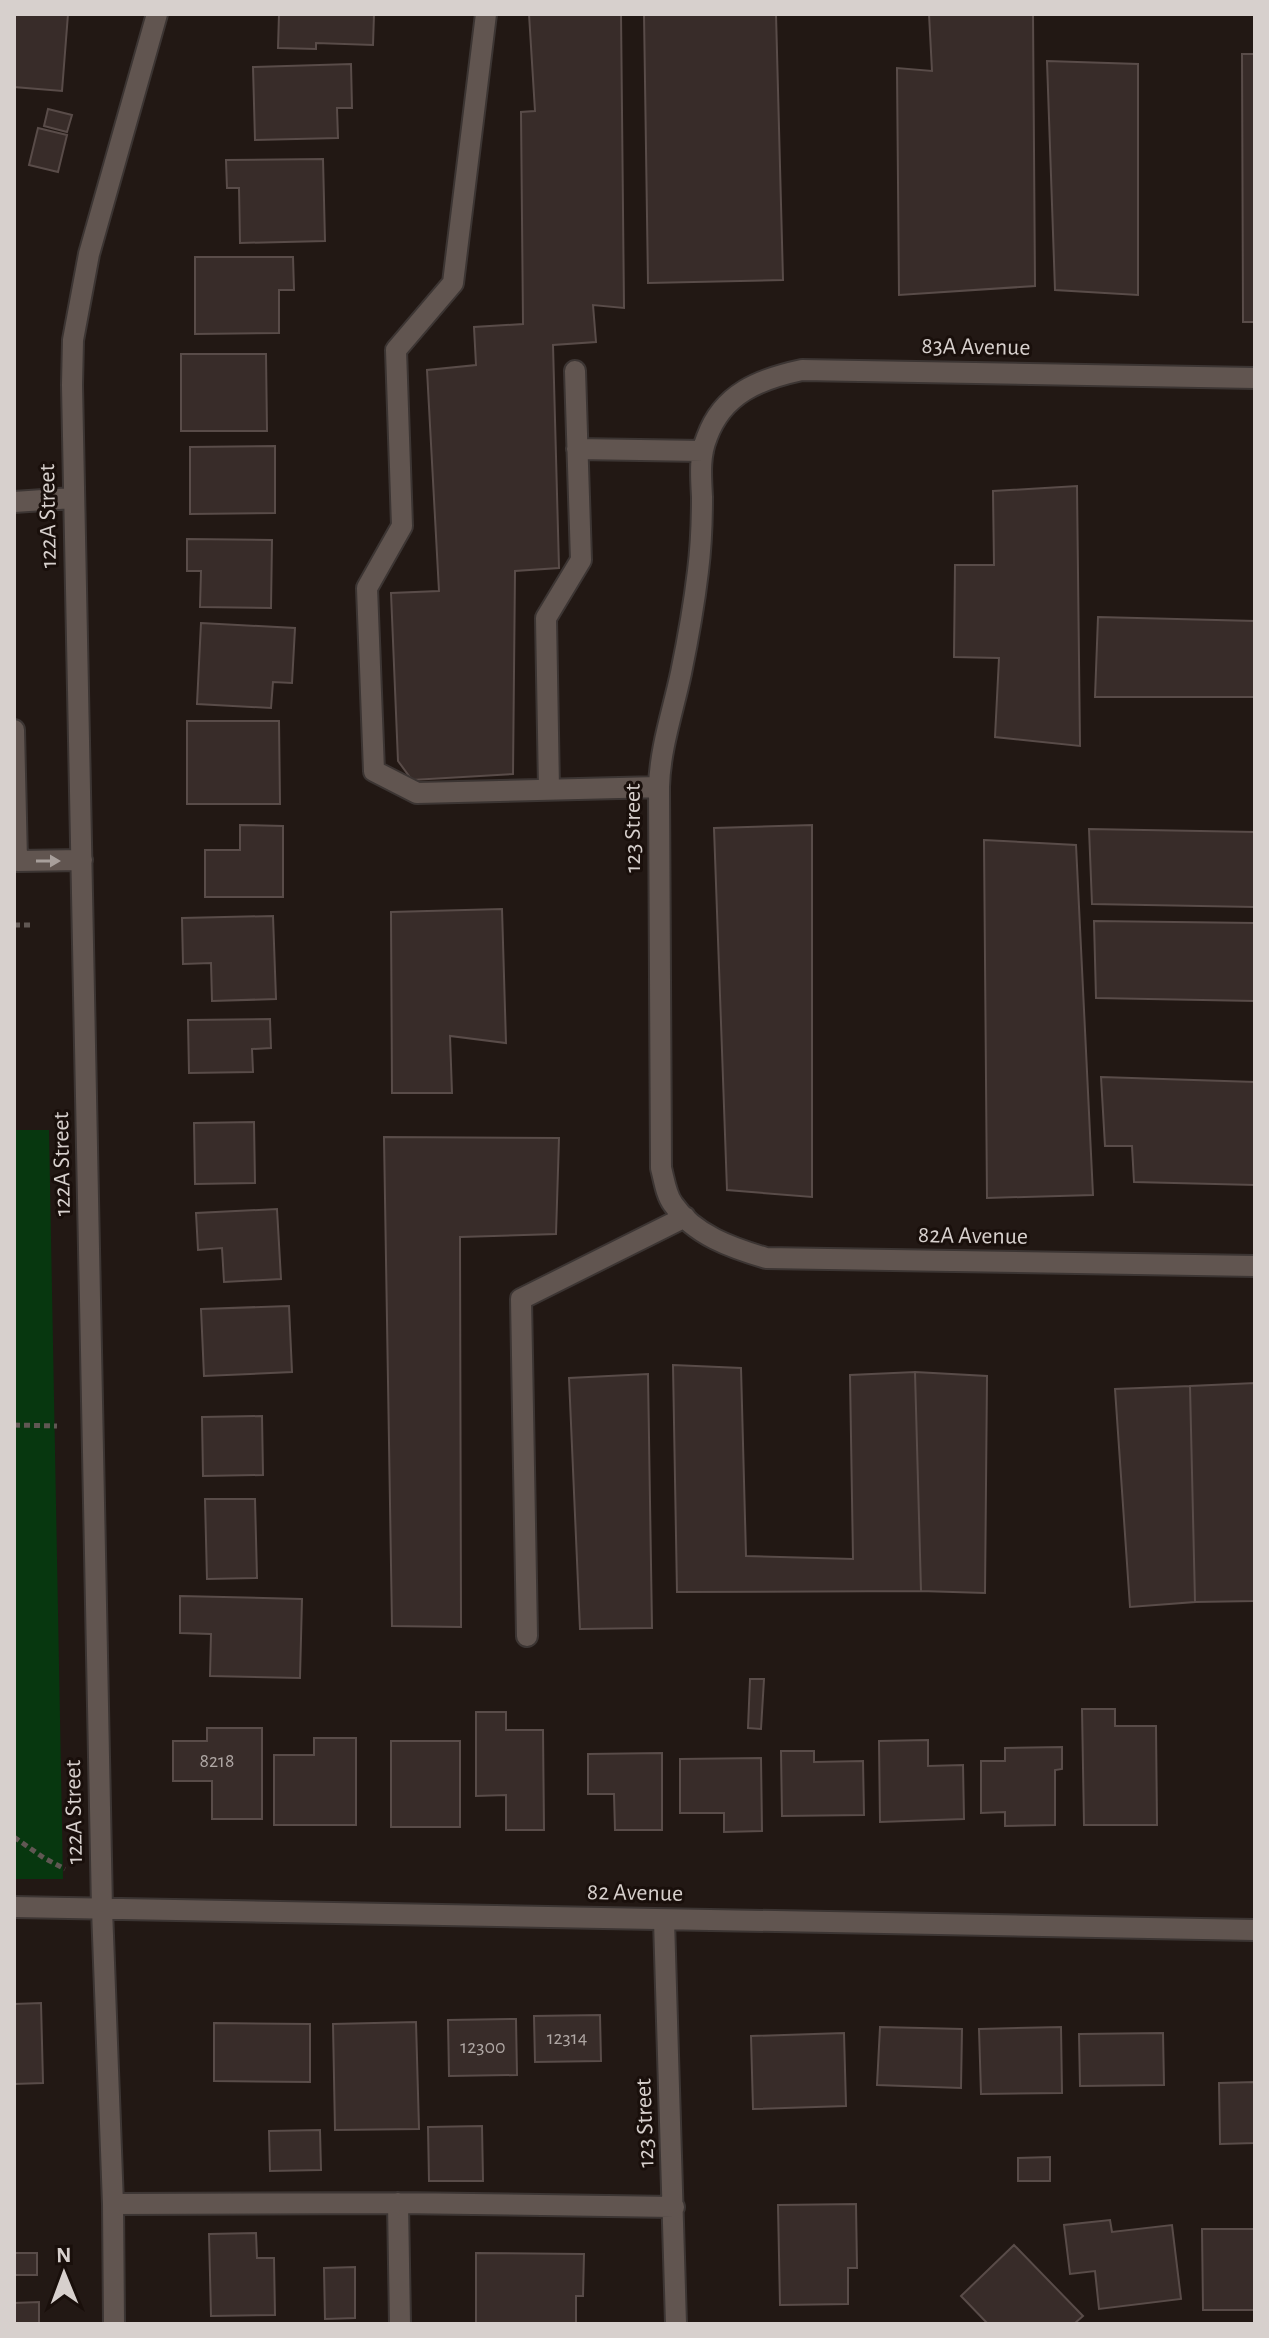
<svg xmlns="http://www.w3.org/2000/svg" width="1269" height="2338" viewBox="0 0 1269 2338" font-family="'Alegreya Sans',sans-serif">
	<rect width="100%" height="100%" fill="#221814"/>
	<path fill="#07370f" d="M14 1130H49L63 1879H14Z"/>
	<path fill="#382c29" stroke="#594c49" stroke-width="2" d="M14 14H68L62 91 14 87Z
		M279 14H374L373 45 316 43V49L278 48Z
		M529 14H621L624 308 593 305 596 342 553 345 559 568 515 571 513 774 412 780 398 761 391 593 439 591 427 370 476 365 474 327 523 324 521 112 535 111Z
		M644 14H776L783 280 648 283Z
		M929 14H1033L1035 286 899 295 897 68 932 71Z
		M1242 54H1255V322H1243Z
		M1047 61 1138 64V295L1055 290Z
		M351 64 352 108H337L338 138 255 140 253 67Z
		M48 109 72 115 67 132 44 126Z
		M38 128 67 135 58 172 29 165Z
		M323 159 325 241 240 243 239 188H227L226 160Z
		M195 257H293L294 290H279V333L195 334Z
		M181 354H266L267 431H181Z
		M275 446V513L190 514V447Z
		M1077 486 1080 746 995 737 999 658 954 657 955 565H994L993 491Z
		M187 539 272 540 271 608 200 607 201 571H187Z
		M1098 617 1255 621V697H1095Z
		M201 623 295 628 292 683 273 682 271 708 197 704Z
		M187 721H279L280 804H187Z
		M240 825 283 826V897H205V850H240Z
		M812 825V1197L727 1190 714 828Z
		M1089 829 1255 832V907L1092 904Z
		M984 840 1076 845 1093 1195 987 1198Z
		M502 909 506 1043 450 1036 452 1093H392L391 912Z
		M273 916 276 999 212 1001 211 963 183 964 182 918Z
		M1094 921 1255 923V1001L1096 998Z
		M270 1019 271 1048 252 1049 253 1072 189 1073 188 1020Z
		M1101 1077 1255 1082V1185L1134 1182 1132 1146H1105Z
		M254 1122 255 1183 195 1184 194 1123Z
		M384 1137 559 1138 556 1234 460 1237 461 1627 392 1626Z
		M277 1209 281 1279 224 1282 222 1248 198 1250 196 1213Z
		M289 1306 292 1372 204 1376 201 1309Z
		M673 1365 741 1368 746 1556 853 1559 850 1375 915 1372 921 1591 677 1592Z
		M915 1372 987 1376 985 1593 921 1591Z
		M648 1374 652 1628 580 1629 569 1378Z
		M1255 1383V1601L1195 1602 1190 1386Z
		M1190 1386 1195 1602 1130 1607 1115 1389Z
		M262 1416 263 1475 203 1476 202 1417Z
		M205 1499H255L257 1578 207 1579Z
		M180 1596 302 1599 300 1678 210 1676 211 1634 180 1633Z
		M750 1679H764L761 1729 748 1728Z
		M1082 1709H1115V1726H1156L1157 1825H1084Z
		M476 1712H506V1730H543L544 1830H506V1795L476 1796Z
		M207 1728H262V1819H212V1781H173V1741H207Z
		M314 1738H356V1825H274V1755H314Z
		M928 1740V1766L963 1765 964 1819 880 1822 879 1741Z
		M391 1741H460V1827H391Z
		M1062 1747V1769L1055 1770V1825L1005 1826V1812L981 1813V1761H1005V1748Z
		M781 1751H814V1762L863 1761 864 1815 782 1816Z
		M662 1753V1830H615L614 1794H588V1754Z
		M761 1758 762 1831 724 1832V1813H680V1759Z
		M41 2003 43 2083 14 2084V2004Z
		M600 2015 601 2061 535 2062 534 2016Z
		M516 2019 517 2075 449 2076 448 2020Z
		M416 2022 419 2129 335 2130 333 2024Z
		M214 2023 310 2024V2082L214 2081Z
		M880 2027 962 2029 961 2088 877 2085Z
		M1061 2027 1062 2093 981 2094 979 2029Z
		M844 2033 846 2106 753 2109 751 2036Z
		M1163 2033 1164 2085 1080 2086 1079 2034Z
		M1255 2082V2143L1220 2144 1219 2083Z
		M482 2126 483 2181H429L428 2127Z
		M320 2130 321 2170 270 2171 269 2131Z
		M1050 2157V2181H1018V2158Z
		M856 2204 857 2268H848V2304L780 2305 778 2205Z
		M1110 2220 1112 2232 1172 2225 1181 2299 1099 2309 1095 2271 1070 2274 1064 2225Z
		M1202 2229H1255V2310H1203Z
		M256 2233 257 2258H274L275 2315 211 2316 209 2234Z
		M1014 2245 1083 2316 1074 2324H988L961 2296Z
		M14 2253H37V2275H14Z
		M476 2253 584 2254 583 2296H576V2324H476Z
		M355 2267V2318L325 2319 324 2268Z
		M39 2302V2324H14V2303Z"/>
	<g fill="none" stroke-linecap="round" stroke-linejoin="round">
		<defs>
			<path id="minor" d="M486 14 453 283 396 350 402 526 367 588 374 771 417 793 659 787
				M1255 378 802 370C760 379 723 393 707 437 699 456 701 477 702 497 702 521 701 547 698 571 694 605 688 639 681 673 673 711 660 748 659 787L661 1168C664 1179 666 1195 673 1204 694 1235 732 1248 766 1258L1255 1266
				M577 449 703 451
				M14 502 73 498
				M14 730 17 861 82 860
				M549 789 546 618 581 560 575 371
				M527 1636 521 1299 685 1217
				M14 1907 1255 1930
				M664 1920 676 2324
				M398 2203 400 2324
				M113 2204 398 2203 674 2207
				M114 2324 113 2204 102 1909 72 385 73 340 89 254 157 14"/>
		</defs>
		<use href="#minor" stroke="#3c3533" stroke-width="24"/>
		<path stroke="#605753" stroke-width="5" stroke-dasharray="6 4" stroke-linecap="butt" d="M14 925H31
			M14 1425 57 1426
			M14 1837 44 1858 65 1869"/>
		<use href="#minor" stroke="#615550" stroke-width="20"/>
	</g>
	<defs><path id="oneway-solid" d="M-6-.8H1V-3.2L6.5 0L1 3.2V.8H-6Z" transform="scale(2)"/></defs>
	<use fill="#a89f9b" href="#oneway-solid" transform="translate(48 861)"/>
	<g text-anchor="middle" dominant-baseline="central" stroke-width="6" stroke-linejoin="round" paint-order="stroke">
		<g font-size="20" fill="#afa7a4">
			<text x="217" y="1761">8218</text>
			<text x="567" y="2038">12314</text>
			<text x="483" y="2047">12300</text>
		</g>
		<g font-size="24" fill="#d7d0cd" stroke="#190f0b">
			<text transform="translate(976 347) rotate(1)">83A Avenue</text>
			<text transform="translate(48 516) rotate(-91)">122A Street</text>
			<text transform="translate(633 828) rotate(-90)">123 Street</text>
			<text transform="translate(62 1164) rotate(-91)">122A Street</text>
			<text transform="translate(973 1236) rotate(1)">82A Avenue</text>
			<text transform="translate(74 1812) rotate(-91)">122A Street</text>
			<text transform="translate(635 1893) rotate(1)">82 Avenue</text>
			<text transform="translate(645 2123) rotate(-92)">123 Street</text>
		</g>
	</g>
	<rect width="1269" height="2338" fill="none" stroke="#d7d0cd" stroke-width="32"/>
	<g transform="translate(64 2274) rotate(359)" stroke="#190f0b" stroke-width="6" paint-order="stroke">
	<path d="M0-6L14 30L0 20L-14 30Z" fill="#d7d0cd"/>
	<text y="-12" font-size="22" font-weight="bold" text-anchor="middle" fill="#d7d0cd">N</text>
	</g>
</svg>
